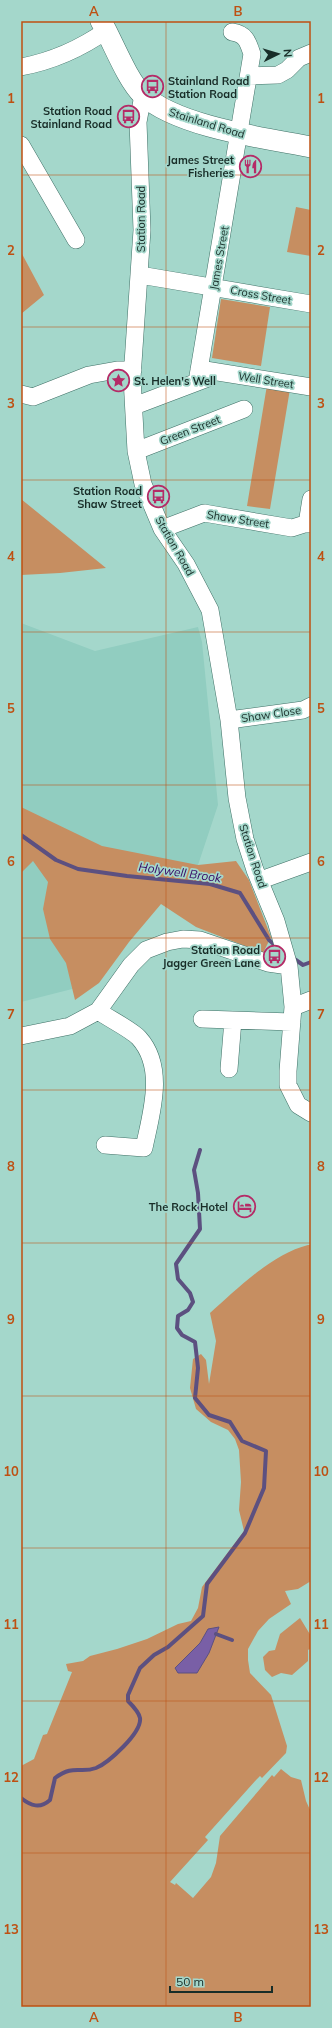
<svg xmlns="http://www.w3.org/2000/svg" width="332" height="2028" viewBox="0 0 332 2028" font-family="Mulish,sans-serif">
	<rect width="100%" height="100%" fill="#a4d7cb"/>
	<path fill="#91cdc0" d="M21 623 95 651 198 627 202 642 218 805 198 865 80 987 21 1002Z"/>
	<path fill="#c68e61" fill-rule="evenodd" d="M296 207 311 210V256L287 252Z
		M21 252 44 295 21 314Z
		M221 299 270 307 261 366 212 358Z
		M267 385 290 389 270 509 247 506Z
		M21 499 106 568 60 573 21 575Z
		M21 807 102 846 198 865 236 861 249 880 271 937 263 953 196 927 161 904 129 942 99 983 75 1000 66 963 50 939 43 909 48 882 33 861 21 873Z
		M308 1245H311V1581L298 1589 285 1591 291 1604 269 1619 258 1631 248 1649V1660L250 1673 271 1695 287 1746 286 1753 262 1778 260 1776 257 1779 205 1837 208 1840 170 1882 175 1885 176 1883 193 1898 211 1877 216 1863 220 1836 272 1775 274 1777 281 1769 291 1777 301 1780 306 1801 311 1812V2007H21V1766L34 1759 43 1735 47 1734 72 1672 68 1671 66 1664 83 1661 90 1656 117 1649 147 1639 178 1624 191 1621 198 1608 202 1587 244 1531 239 1510 241 1482 239 1450 235 1439 228 1430 211 1422 196 1409 190 1388 193 1359 201 1354 206 1360 209 1384 216 1341 210 1313C237 1289 272 1254 308 1245ZM208 1630 197 1673 178 1672 175 1668 200 1643Z
		M300 1618 311 1636V1648L308 1650V1661L292 1675 281 1673 272 1677 265 1670 263 1657 269 1651 275 1650 280 1634Z"/>
	<path fill="#795fa6" stroke="#5c5080" d="M219 1627 209 1653 197 1673H178L175 1668 200 1643 208 1629Z"/>
	<g fill="none" stroke-linecap="round" stroke-linejoin="round">
		<path stroke="#5c5080" stroke-width="4" d="M21 835 56 860 78 869 127 876 210 884 240 893 269 940 277 947
			M293 958 303 965 311 962
			M216 1634 232 1640
			M21 1798C31 1806 40 1809 50 1800L55 1778C74 1764 80 1774 96 1768 108 1763 142 1733 140 1718 139 1712 132 1705 128 1701V1695L140 1668 154 1655 168 1647 203 1616 207 1584 245 1533 264 1488 266 1451 242 1441 230 1422 209 1415 195 1398 198 1368 195 1342 182 1335 177 1328 178 1316 188 1310 193 1302 190 1293 178 1279 176 1264 200 1229 198 1193 194 1170 200 1150"/>
		<defs>
			<path id="minor" d="M21 67C53 61 80 49 107 30
				M249 76 278 75 287 70 299 58 311 53
				M143 95 138 122 142 230 132 378 136 451 143 484 162 529 186 564 210 610 229 720 237 798 245 839 255 870 276 921 289 966 293 1007 288 1071V1085L298 1105 311 1113
				M21 145 76 240
				M140 275 311 304
				M199 369 311 387
				M197 382 252 54C248 42 246 34 232 32
				M21 394 33 397 89 375 117 370H133
				M134 406 208 378
				M136 451 244 409
				M307 524 311 499
				M162 529 204 513 292 528 311 522
				M229 720 303 710 311 706
				M261 880 311 862
				M293 1007 311 1000
				M98 1011C108 1018 132 1030 139 1038 166 1068 151 1114 144 1148L105 1145
				M202 1019 233 1020
				M21 1036 70 1026 98 1011 131 965 146 950 167 942 183 939 200 940 268 963 289 966
				M229 1069 233 1020 292 1022"/>
			<path id="major" d="M101 21C113 42 127 80 143 95 178 127 265 138 311 147"/>
		</defs>
		<use href="#minor" stroke="#3f7066" stroke-width="18"/>
		<use href="#major" stroke="#3f7066" stroke-width="22"/>
		<use href="#minor" stroke="#fff" stroke-width="17"/>
		<use href="#major" stroke="#fff" stroke-width="21"/>
	</g>
	<path fill="none" stroke="#be5012" stroke-width="1" stroke-opacity="0.55" d="M166 21V2007M21 175H311M21 327H311M21 480H311M21 632H311M21 785H311M21 938H311M21 1090H311M21 1243H311M21 1396H311M21 1548H311M21 1701H311M21 1853H311"/>
	<defs>
		<symbol id="bus-ring" viewBox="-11 -11 22 22"><circle r="9.5" fill="#a4d7cb" stroke="#b52b67" stroke-width="1.5"/><path d="M-5-6H5V4H4V6H2V4H-2V6H-4V4H-5ZM-3.5-4V0h7V-4ZM-3.5 1.2v1.5H-2V1.2ZM2 1.2v1.5H3.5V1.2Z" fill="#b52b67"/></symbol>
		<symbol id="restaurant-ring" viewBox="-11 -11 22 22"><circle r="9.5" fill="#a4d7cb" stroke="#b52b67" stroke-width="1.5"/><path d="M-5-6h1v4h1v-4h1v4h1v-4h1v5L-1.5 .5V6h-2V.5L-5-1ZM5-6V6H3V1.5H1.5Q1.5-4 5-6Z" fill="#b52b67"/></symbol>
		<symbol id="sight-ring" viewBox="-11 -11 22 22"><circle r="9.5" fill="#a4d7cb" stroke="#b52b67" stroke-width="1.5"/><path d="M0-6L1.8-2.2L6-1.7L2.9 1.2L3.7 5.4L0 3.3L-3.7 5.4L-2.9 1.2L-6-1.7L-1.8-2.2Z" fill="#b52b67"/></symbol>
		<symbol id="hotel-ring" viewBox="-11 -11 22 22"><circle r="9.5" fill="#a4d7cb" stroke="#b52b67" stroke-width="1.5"/><path d="M-6-4.5h1.5V1H6V5H4.5V3h-9V5H-6ZM-4 0a1.8 1.8 0 1 1 3.6 0ZM.5 0V-2.5h3Q6-2.5 6 0Z" fill="#b52b67"/></symbol>
	</defs>
	<g fill-rule="evenodd">
		<use href="#bus-ring" x="140" y="74" width="25" height="25"/>
		<use href="#bus-ring" x="116" y="104" width="25" height="25"/>
		<use href="#restaurant-ring" x="238" y="154" width="25" height="25"/>
		<use href="#sight-ring" x="106" y="368" width="25" height="25"/>
		<use href="#bus-ring" x="146" y="484" width="25" height="25"/>
		<use href="#bus-ring" x="262" y="944" width="25" height="25"/>
		<use href="#hotel-ring" x="232" y="1194" width="25" height="25"/>
	</g>
	<g text-anchor="middle" dominant-baseline="central" stroke-width="3.5" stroke-linejoin="round" paint-order="stroke">
		<g font-size="11" font-weight="bold" fill="#182d28" stroke="#a4d7cb" text-anchor="end">
			<text x="168" y="81" text-anchor="start">Stainland Road<tspan x="168" dy="13">Station Road</tspan></text>
			<text x="112" y="111">Station Road<tspan x="112" dy="13">Stainland Road</tspan></text>
			<text x="234" y="160">James Street<tspan x="234" dy="13">Fisheries</tspan></text>
			<text x="134" y="381" text-anchor="start">St. Helen's Well</text>
			<text x="142" y="491">Station Road<tspan x="142" dy="13">Shaw Street</tspan></text>
			<text x="260" y="950">Station Road<tspan x="260" dy="13">Jagger Green Lane</tspan></text>
			<text x="228" y="1207">The Rock Hotel</text>
		</g>
		<g font-size="11" fill="#182d28" stroke="#a4d7cb">
			<text transform="translate(207 123) rotate(17)">Stainland Road</text>
			<text transform="translate(141 219) rotate(-90)">Station Road</text>
			<text transform="translate(219 258) rotate(-80)">James Street</text>
			<text transform="translate(261 295) rotate(10)">Cross Street</text>
			<text transform="translate(266 380) rotate(9)">Well Street</text>
			<text transform="translate(190 430) rotate(-21)">Green Street</text>
			<text transform="translate(238 519) rotate(9)">Shaw Street</text>
			<text transform="translate(175 546) rotate(60)">Station Road</text>
			<text transform="translate(271 714) rotate(-8)">Shaw Close</text>
			<text transform="translate(253 856) rotate(72)">Station Road</text>
		</g>
		<g font-size="12" font-style="italic" fill="#370865" stroke="#a4d7cb">
			<text transform="translate(180 872) rotate(8)">Holywell Brook</text>
		</g>
	</g>
	<rect width="332" height="2028" fill="none" stroke="#a4d7cb" stroke-width="44"/>
	<g transform="translate(278 54) rotate(85)" stroke="#a4d7cb" stroke-width="3" paint-order="stroke">
	<path d="M0-3L7 15L0 10L-7 15Z" fill="#182d28"/>
	<text y="-6" font-size="11" font-weight="bold" text-anchor="middle" fill="#182d28">N</text>
	</g>
	<path d="M170 1986v6h102v-6" fill="none" stroke="#182d28" stroke-width="2"/>
	<text x="176" y="1986" font-size="12" fill="#182d28" stroke="#a4d7cb" stroke-width="3" paint-order="stroke">50 m</text>
	<rect x="22" y="22" width="288" height="1984" fill="none" stroke="#be5012" stroke-width="1.5"/>
	<g font-size="13" text-anchor="middle" font-weight="bold" fill="#be5012">
		<text x="94" y="16">A</text>
		<text x="238" y="16">B</text>
		<text x="11" y="103">1</text>
		<text x="321" y="103">1</text>
		<text x="11" y="255">2</text>
		<text x="321" y="255">2</text>
		<text x="11" y="408">3</text>
		<text x="321" y="408">3</text>
		<text x="11" y="561">4</text>
		<text x="321" y="561">4</text>
		<text x="11" y="713">5</text>
		<text x="321" y="713">5</text>
		<text x="11" y="866">6</text>
		<text x="321" y="866">6</text>
		<text x="11" y="1019">7</text>
		<text x="321" y="1019">7</text>
		<text x="11" y="1171">8</text>
		<text x="321" y="1171">8</text>
		<text x="11" y="1324">9</text>
		<text x="321" y="1324">9</text>
		<text x="11" y="1476">10</text>
		<text x="321" y="1476">10</text>
		<text x="11" y="1629">11</text>
		<text x="321" y="1629">11</text>
		<text x="11" y="1782">12</text>
		<text x="321" y="1782">12</text>
		<text x="11" y="1934">13</text>
		<text x="321" y="1934">13</text>
		<text x="94" y="2022">A</text>
		<text x="238" y="2022">B</text>
	</g>
</svg>
